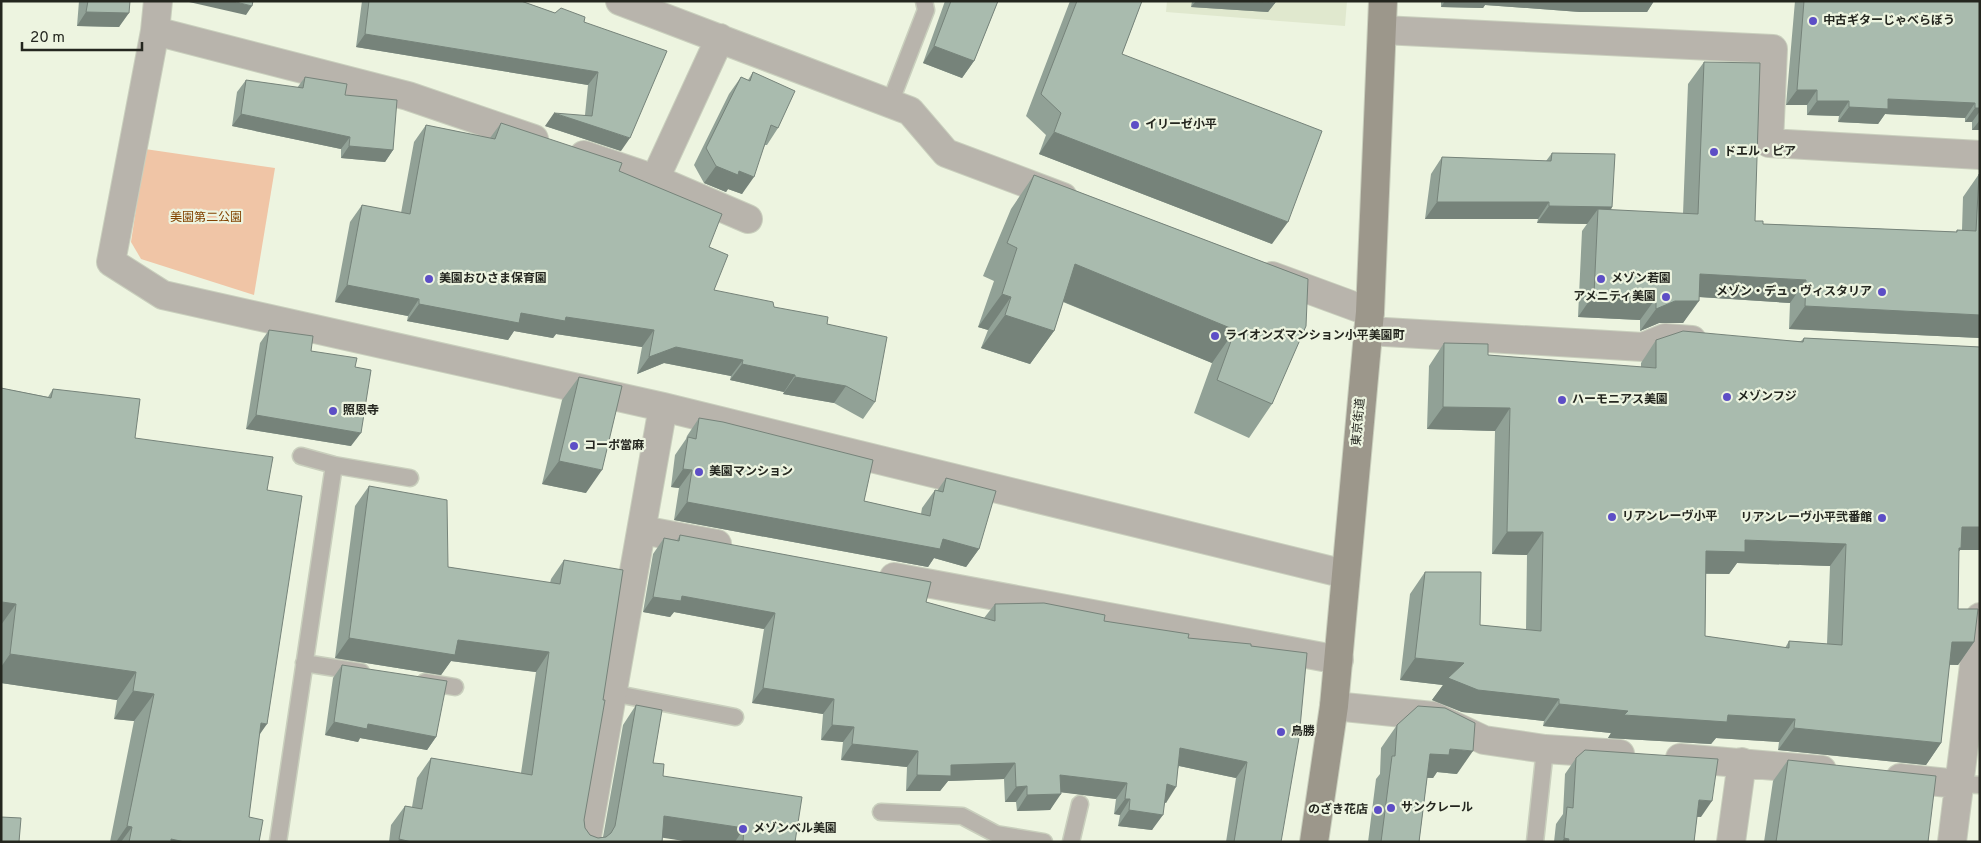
<svg xmlns="http://www.w3.org/2000/svg" width="1981" height="843" viewBox="0 0 1981 843" font-family="Overpass,'Noto Sans JP',sans-serif">
	<rect width="100%" height="100%" fill="#edf4e0"/>
	<path fill="#e0e8ce" d="M1167 1H1347L1345 26 1166 12Z"/>
	<path fill="#f0c5a6" d="M145 149 275 168 254 295 141 259 131 242Z"/>
	<g fill="none" stroke-linecap="round" stroke-linejoin="round">
		<defs>
			<path id="lane" d="M890 103 926 10 924 1
				M301 456 334 465 410 478
				M304 663 361 672
				M425 682 455 687
				M612 693 735 717
				M1958 784 1980 785
				M881 812 962 816 996 834 1044 842
				M278 842 334 465
				M1071 842 1080 804
				M1535 842 1545 749"/>
			<path id="street" d="M158 1 155 31 111 262 163 295 663 407 1345 574
				M620 1 910 111 946 153 1063 197
				M1382 30 1773 49 1769 143 1980 155
				M155 31 408 96 534 139
				M584 155 655 179 748 219
				M655 179 720 38
				M1272 276 1370 312
				M1368 331 1643 347 1665 338 1692 340
				M642 530 717 544
				M894 577 1339 660
				M1334 706 1433 716 1484 740 1545 749 1620 754
				M1680 758 1822 770
				M1900 778 1958 784
				M586 842 663 407
				M1731 842 1742 762
				M1952 842 1980 617"/>
			<path id="secondary" d="M1314 842 1334 706 1370 312 1383 1"/>
		</defs>
		<use href="#lane" stroke="#c9cfbd" stroke-width="19"/>
		<use href="#street" stroke="#c9cfbd" stroke-width="30"/>
		<use href="#secondary" stroke="#c9cfbd" stroke-width="30"/>
		<use href="#lane" stroke="#b8b4ac" stroke-width="16"/>
		<use href="#street" stroke="#b8b4ac" stroke-width="28"/>
		<use href="#secondary" stroke="#9c978b" stroke-width="28"/>
	</g>
	<path fill="#91a196" fill-rule="evenodd" d="M79 1H130L119 27 77 26Z
		M362 1H521L555 13 584 22 621 151 545 126 585 115 588 85 356 47Z
		M945 1H998L974 61 962 78 923 63Z
		M1070 1H1142L1122 54 1272 244 1039 154 1046 135 1026 116Z
		M1192 1H1275V3L1268 12 1191 7Z
		M1441 1H1654L1647 12H1580L1485 5 1483 8 1441 7Z
		M1795 1H1980V130H1972V122H1965V118L1885 114 1878 124 1838 122 1839 116 1807 115V105H1786Z
		M1704 62 1755 221 1763 224 1956 232 1957 230H1962L1963 197 1979 174H1980V338L1789 329 1790 303 1699 297 1683 323H1659L1640 331V320L1578 317 1582 231 1587 224 1537 223 1538 219H1425L1431 174 1442 157 1546 161 1552 153 1612 207 1611 210 1683 214 1688 84Z
		M753 72 778 128 767 145H765L742 194 728 189 726 192 704 183 694 165 729 94 741 77 748 80Z
		M305 77 345 95 393 150 385 162 341 158V149L232 126 237 92 246 80 297 88Z
		M501 123 619 171 709 247 714 290 774 307 827 324 875 402 863 419 834 403 783 394 784 392 730 380 731 376 664 363 637 374 642 347 556 334 553 338 514 331 508 340 407 321 408 316 335 302 350 222 362 205 401 213 414 142 426 125 490 138Z
		M1034 175 1308 279 1272 404 1249 438 1194 413 1212 363 1063 302 1054 331 1030 364 981 348 988 330 978 327 994 281 983 276 1011 209Z
		M269 330 311 351 355 367 351 446 246 429 260 343Z
		M1804 338 1980 347V550H1960L1959 551 1958 609 1974 642 1958 665H1949L1941 743 1926 765 1778 750 1779 742 1716 738 1711 744 1608 738 1611 733 1543 726 1544 721 1462 712 1432 700 1443 685 1400 680 1410 594 1425 572 1480 625 1526 630 1527 555 1492 554 1495 431 1427 429 1429 366 1444 343 1488 355 1641 367V363L1656 340 1801 341ZM1737 563 1830 566 1827 644 1789 641 1785 648 1705 636 1706 574H1729Z
		M579 377 586 493 542 484 562 400Z
		M1 388 48 397 53 389 135 438 267 490 259 735 249 817 259 842H110L134 721 114 719 117 700 1 683Z
		M699 418 864 501 921 514 922 508 935 490 937 491 946 478 979 549 966 567 934 558 928 567 674 520 679 488 671 487 675 455 686 439 687 436Z
		M369 486 448 567 550 583 551 579 564 560 584 820 585 828 590 835 598 838 603 837 623 725 636 705 653 763 663 776 795 842H691L663 837 662 842H389L391 825 405 806 412 807 417 778 431 758 521 773 536 672 451 661 441 675 335 658 355 506Z
		M680 535 926 602 984 618 995 604 1104 621 1188 638 1251 646 1281 842H1226L1236 778 1179 766 1166 803 1165 802 1152 830 1118 826 1120 815 1114 814 1116 799 1061 792 1050 810 1017 811 1016 802H1005L1004 779 948 781 940 791H906L907 767 841 760 843 742 821 740 823 714 752 703 764 629 674 612 670 617 643 612 653 554 664 538 677 540Z
		M342 665 436 737 427 750 360 738 358 742 325 735 333 678Z
		M1397 725 1457 774 1437 772 1433 778H1427L1419 842H1368L1376 779 1380 774 1381 748Z
		M1576 758 1701 817H1697L1694 842H1554L1556 824 1563 814 1565 774Z
		M1788 760 1928 842H1764L1773 781Z"/>
	<path fill="#76837a" d="M189 1H232L252 6 246 15 189 2Z
		M1196 1H1249L1275 3 1268 12 1191 7Z
		M1445 1H1654L1647 12H1580L1485 5 1483 8 1441 7Z
		M86 12 129 13 119 27 77 26Z
		M365 34 598 72 588 85 356 47Z
		M934 46 974 61 962 78 923 63Z
		M1797 90H1817L1807 105H1786Z
		M1888 99 1975 103 1965 118 1885 114 1878 124 1838 122 1849 107Z
		M1817 101H1849L1839 116 1807 115Z
		M1975 108H1980V111L1972 122H1965Z
		M554 113 630 138 621 151 545 126Z
		M241 114 350 137 341 149 232 126Z
		M1980 120V130H1972Z
		M1054 132 1288 222 1272 244 1039 154Z
		M349 146 393 150 385 162 341 158Z
		M716 166 739 171 754 177 742 194 728 189 726 192 704 183Z
		M1437 202H1549L1538 219H1425Z
		M1549 206 1612 207 1601 224 1598 209 1587 224 1537 223Z
		M1075 264 1235 330 1212 363 1052 297Z
		M1700 274 1806 280 1790 303 1684 296Z
		M347 285 419 299 408 316 335 302Z
		M1002 294 1011 297 988 330 978 327Z
		M1594 294 1656 298 1640 320 1578 317Z
		M1675 301H1699L1683 323H1659L1640 331 1656 309Z
		M419 304 566 317 654 330 642 347 556 334 553 338 514 331 508 340 407 321Z
		M1805 306 1980 315V338L1789 329Z
		M1005 315 1054 331 1030 364 981 348Z
		M676 347 743 360 731 376 664 363 637 374 649 357Z
		M742 364 795 375 784 392 730 380Z
		M795 377 846 386 834 403 783 394Z
		M1443 407 1510 408 1495 431 1427 429Z
		M256 415 361 433 351 446 246 429Z
		M559 461 602 470 586 493 542 484Z
		M683 469 692 470 679 488 671 487Z
		M687 502 943 539 979 549 966 567 934 558 928 567 674 520Z
		M1962 527H1980V550H1960L1945 571Z
		M1507 532H1543L1527 555 1492 554Z
		M1745 540 1846 544 1830 566 1737 563 1729 574 1691 573 1706 551Z
		M682 596 775 613 764 629 674 612 670 617 643 612 653 597Z
		M2 602 16 604 1 625V603Z
		M349 638 458 640 549 652 536 672 451 661 441 675 335 658Z
		M1952 642H1974L1958 665 1936 664Z
		M10 654 136 672 117 700 1 683V667Z
		M1415 658 1464 663 1559 699 1544 721 1462 712 1432 700 1443 685 1400 680Z
		M763 688 834 699 823 714 752 703Z
		M133 691 154 694 134 721 114 719Z
		M1559 704 1728 715 1795 719 1779 742 1716 738 1711 744 1608 738 1611 733 1543 726Z
		M334 722 368 724 436 737 427 750 360 738 358 742 325 735Z
		M261 723 267 724 248 751Z
		M832 725 854 727 843 742 821 740Z
		M1794 728 1941 743 1926 765 1778 750Z
		M852 744 918 751 907 767 841 760Z
		M1180 748 1247 762 1236 778 1170 764Z
		M1450 749 1473 751 1457 774 1437 772 1433 778 1414 777 1430 754Z
		M1015 763 1004 779 948 781 940 791H906L917 775 951 765Z
		M1060 775 1127 783 1116 799 1050 791Z
		M1167 784 1176 787 1166 803 1156 799Z
		M1027 786 1016 802H1005L1016 787Z
		M1061 794 1050 810 1017 811 1027 795Z
		M1125 799H1130L1120 815 1114 814Z
		M1699 800 1712 801 1701 817 1688 816Z
		M1129 810 1163 815 1152 830 1118 826Z
		M664 816 744 828 735 842H691L651 836Z
		M127 826 132 827 121 842H116Z
		M1564 838 1569 839 1566 842H1562Z
		M171 839 185 842H169Z
		M399 839 412 842H398Z"/>
	<path fill="#a9bbae" stroke="#76837a" fill-rule="evenodd" d="M88 1H130L129 13 86 12Z
		M232 1H253L252 6Z
		M369 1H521L555 13 561 8 585 17 584 22 667 51 630 138 554 113 592 116 598 72 365 34Z
		M951 1H998L974 61 934 46Z
		M1077 1H1142L1122 54 1322 131 1288 222 1054 132 1061 113 1041 94Z
		M1249 1H1275V3Z
		M1804 1H1980V108H1975V103L1888 99V109L1849 107V101H1817V90H1797Z
		M1704 62 1760 63 1755 221H1763V224L1957 232V230L1976 231 1979 174H1980V315L1805 306 1806 280 1700 274 1699 301H1675L1656 309V298L1594 294 1598 209 1698 214Z
		M753 72 795 91 778 128 771 125 754 177 739 171 738 175 716 166 706 148 741 77 750 81Z
		M305 77 347 84 345 95 397 100 393 150 349 146 350 137 241 114 246 80 303 88Z
		M501 123 622 163 619 171 722 214 709 247 728 255 714 290 773 302 774 307 828 317 827 324 887 337 875 402 846 386 795 377V375L742 364 743 360 676 347 649 357 654 330 566 317 565 321 521 313 519 323 419 304V299L347 285 362 205 410 214 426 125 495 139Z
		M1552 153 1615 154 1612 207 1549 206V202H1437L1442 157 1551 161Z
		M1034 175 1308 279 1306 326 1272 404 1217 380 1235 330 1075 264 1054 331 1005 315 1011 297 1002 294 1017 248 1007 243Z
		M269 330 313 336 311 351 357 358 355 367 371 370 361 433 256 415Z
		M1683 331 1803 342 1804 338 1980 347V527H1962L1961 548H1959L1958 609H1978L1974 642H1952L1941 743 1794 728 1795 719 1728 715 1727 722 1624 715 1628 711 1559 704V699L1478 690 1448 678 1464 663 1415 658 1425 572H1481L1480 625 1541 631 1543 532H1507L1510 408 1443 407 1444 343 1488 344V355L1656 368V340ZM1745 540 1846 544 1842 645 1789 641V648L1705 636 1706 551 1745 552Z
		M579 377 622 386 602 470 559 461Z
		M1 388 51 398 53 389 140 399 135 438 273 457 267 490 302 496 267 724 261 723 249 817 263 820 259 842H185L171 839V842H129L132 827 127 826 154 694 133 691 136 672 10 654 16 604 2 602Z
		M699 418 723 422 873 460 864 501 930 516 935 490 943 492 946 478 996 491 979 549 943 539 940 549 687 502 692 470 683 469 688 437 696 439Z
		M369 486 447 500 448 567 560 584 564 560 623 570 603 700H605L584 820 585 828 590 835 598 838 606 837 611 833 615 826 636 705 662 710 653 763 664 764 663 776 802 797 795 842H743L744 828 664 816 662 842H412L399 839 405 806 422 809 431 758 532 775 549 652 458 640 455 655 349 638Z
		M680 535 931 582 926 602 995 621V604L1044 603 1105 615 1104 621 1189 634 1188 638 1251 644V646L1307 653 1299 738 1281 842H1234L1247 762 1180 748 1176 787 1167 784 1163 815 1129 810 1130 799H1125L1127 783 1060 775 1061 794 1027 795V786L1016 787 1015 763 951 765V776L917 775 918 751 852 744 854 727 832 725 834 699 763 688 775 613 682 596 681 601 653 597 664 538 679 541Z
		M342 665 447 681 436 737 368 724 367 729 334 722Z
		M1418 706 1445 708 1475 723 1473 751 1450 749 1449 755 1430 754 1419 842H1381L1392 756H1395L1397 725Z
		M1585 750 1718 759 1712 801 1699 800 1694 842H1568L1569 839 1564 838 1567 807 1573 808 1576 758Z
		M1788 760 1936 776 1928 842H1776Z
		M1 817 21 818 19 842H1Z"/>
	<g fill="#5d4ec6" stroke="#edf4e0" stroke-width="2">
		<circle cx="1813" cy="21" r="5"/>
		<circle cx="1135" cy="125" r="5"/>
		<circle cx="1714" cy="152" r="5"/>
		<circle cx="429" cy="279" r="5"/>
		<circle cx="1601" cy="279" r="5"/>
		<circle cx="1882" cy="292" r="5"/>
		<circle cx="1666" cy="297" r="5"/>
		<circle cx="1215" cy="336" r="5"/>
		<circle cx="1727" cy="397" r="5"/>
		<circle cx="1562" cy="400" r="5"/>
		<circle cx="333" cy="411" r="5"/>
		<circle cx="574" cy="446" r="5"/>
		<circle cx="699" cy="472" r="5"/>
		<circle cx="1612" cy="517" r="5"/>
		<circle cx="1882" cy="518" r="5"/>
		<circle cx="1281" cy="732" r="5"/>
		<circle cx="1391" cy="808" r="5"/>
		<circle cx="1378" cy="810" r="5"/>
		<circle cx="743" cy="829" r="5"/>
	</g>
	<g text-anchor="middle" dominant-baseline="central" stroke-width="4.5" stroke-linejoin="round" paint-order="stroke">
		<g font-size="12" font-weight="bold" fill="#24261f" stroke="#edf4e0" text-anchor="start">
			<text x="1823" y="21">中古ギターじゃべらぼう</text>
			<text x="1145" y="125">イリーゼ小平</text>
			<text x="1724" y="152">ドエル・ピア</text>
			<text x="439" y="279">美園おひさま保育園</text>
			<text x="1611" y="279">メゾン若園</text>
			<text x="1872" y="292" text-anchor="end">メゾン・デュ・ヴィスタリア</text>
			<text x="1656" y="297" text-anchor="end">アメニティ美園</text>
			<text x="1225" y="336">ライオンズマンション小平美園町</text>
			<text x="1737" y="397">メゾンフジ</text>
			<text x="1572" y="400">ハーモニアス美園</text>
			<text x="343" y="411">照恩寺</text>
			<text x="584" y="446">コーポ當麻</text>
			<text x="709" y="472">美園マンション</text>
			<text x="1622" y="517">リアンレーヴ小平</text>
			<text x="1872" y="518" text-anchor="end">リアンレーヴ小平弐番館</text>
			<text x="1291" y="732">鳥勝</text>
			<text x="1401" y="808">サンクレール</text>
			<text x="1368" y="810" text-anchor="end">のざき花店</text>
			<text x="753" y="829">メゾンベル美園</text>
		</g>
		<g font-size="12" fill="#824302" stroke="#edf4e0">
			<text x="206" y="218">美園第二公園</text>
		</g>
		<g font-size="12" fill="#24261f" stroke="#edf4e0">
			<text transform="translate(1359 422) rotate(-85)">東京街道</text>
		</g>
	</g>
	<rect width="1981" height="843" fill="none" stroke="#24261f" stroke-width="5"/>
	<path d="M22 42v8h120v-8" fill="none" stroke="#24261f" stroke-width="2.5"/>
	<text x="30" y="42" font-size="15" fill="#24261f" stroke="#edf4e0" stroke-width="4" paint-order="stroke">20 m</text>
</svg>
